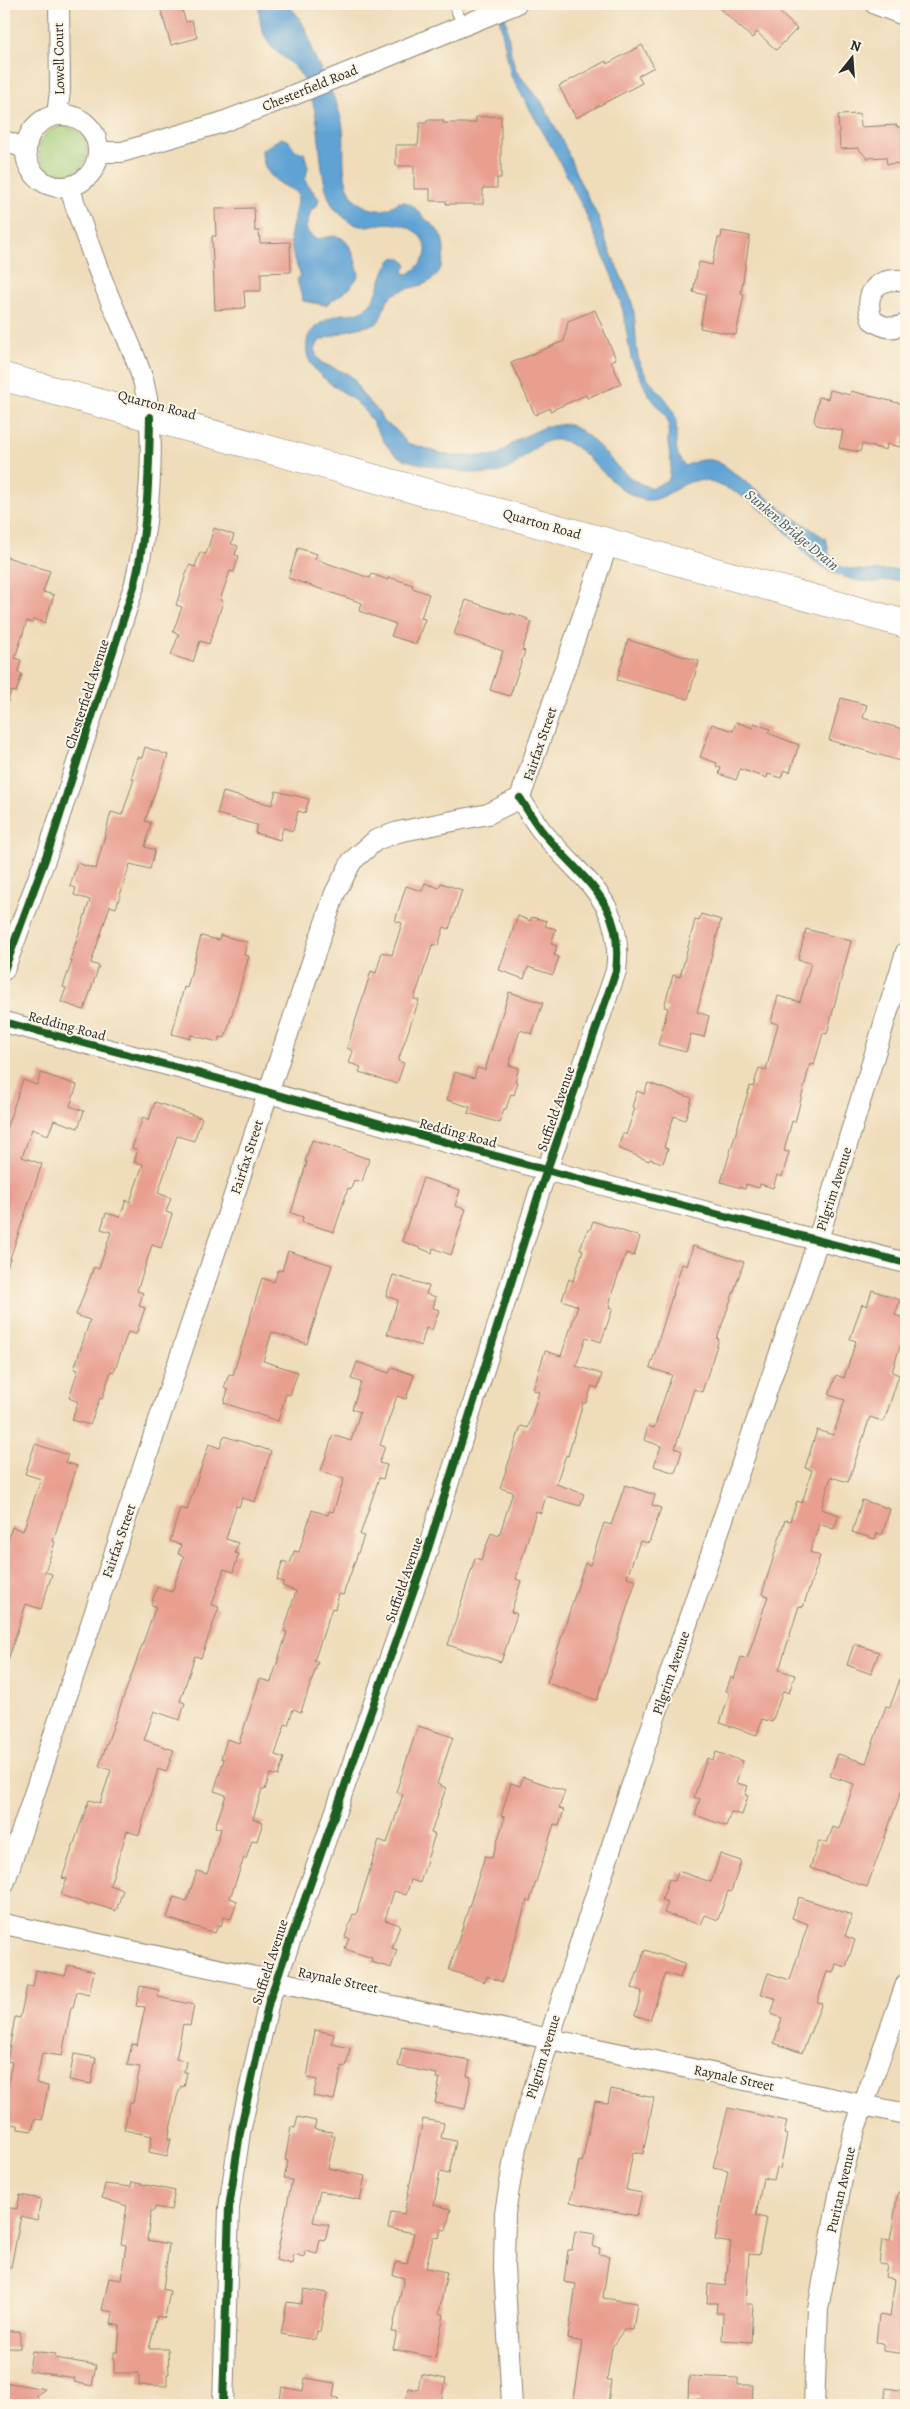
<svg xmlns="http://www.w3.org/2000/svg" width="910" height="2409" viewBox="0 0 910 2409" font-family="Alegreya,serif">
	<rect width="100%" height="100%" fill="#fcf5e5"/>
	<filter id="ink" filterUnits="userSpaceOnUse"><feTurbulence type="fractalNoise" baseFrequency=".02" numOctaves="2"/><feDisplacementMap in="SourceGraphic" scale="10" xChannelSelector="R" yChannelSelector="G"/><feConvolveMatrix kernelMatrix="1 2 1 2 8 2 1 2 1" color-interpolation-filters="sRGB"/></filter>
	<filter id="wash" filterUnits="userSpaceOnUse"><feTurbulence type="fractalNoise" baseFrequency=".0096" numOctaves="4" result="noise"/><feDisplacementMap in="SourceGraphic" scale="20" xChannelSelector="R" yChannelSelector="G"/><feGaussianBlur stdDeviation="1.12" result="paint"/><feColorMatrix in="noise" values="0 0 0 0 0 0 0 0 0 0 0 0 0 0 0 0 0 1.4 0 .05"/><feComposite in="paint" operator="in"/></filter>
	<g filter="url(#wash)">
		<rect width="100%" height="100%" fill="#efdcba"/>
		<path fill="#a2ce7b" stroke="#667c53" d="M39 151a24 24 0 1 1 48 0a24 24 0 1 1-48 0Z"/>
		<path fill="#5fa3d4" stroke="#456780" d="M259 4H282L283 7 289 6C302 18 310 35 312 52 322 71 338 103 342 122 347 146 338 175 353 197 359 206 376 213 387 209 393 207 397 201 404 202 414 203 422 217 430 223 440 231 444 239 444 252 441 294 410 281 390 297 383 304 384 316 376 324L349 330 319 341 315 350 316 356 322 363 348 374 354 379 361 393 379 412 383 422 394 428 407 443 450 456H491L499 454 519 439 545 427 566 424C603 435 612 478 653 488L669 479 671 464 668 441 669 425 666 416 648 394 631 358 623 311 614 281 585 212 555 153 511 76 499 17 505 15 511 53 516 71 541 101 564 144 578 178 598 217 606 242 631 299C638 320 633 342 640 364 648 384 666 395 673 411 682 431 668 447 685 466 701 459 710 456 725 466L790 515 826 539C829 546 827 555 833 561 844 575 888 569 906 570V581C895 579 884 582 872 582 858 582 842 577 830 571 807 560 794 539 776 522 757 504 732 487 706 481 682 476 667 503 645 500 612 494 584 441 558 440 531 438 520 475 486 474 472 474 413 464 401 458 383 448 377 426 365 411 350 392 322 384 310 362 306 355 306 345 308 337 312 326 332 315 343 314 351 314 357 314 364 309 382 297 378 273 393 258 399 256 404 260 407 265L403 273 408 274C416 270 428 258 426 248 421 228 398 221 380 224 374 224 368 227 361 226 352 225 343 217 336 210 319 192 321 135 315 111 312 99 306 81 299 72 293 64 284 58 277 52 262 39 259 22 259 4Z
			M281 138 288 140 295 150 304 153 308 167 305 181 319 199 317 206 311 210 306 228C316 250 330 229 343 239 353 246 356 264 359 275L350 288 326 305 303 301 297 280 301 275 294 260 290 238 298 197 297 192C277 183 262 174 262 150Z"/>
		<g id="blocks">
			<path fill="#e89f90" d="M159 4H180L186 22 192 21 197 38 171 45Z
				M715 4H771L797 29 776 50 757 32 752 38Z
				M642 45 654 67 638 76 642 83 576 118 559 86 606 61 607 64Z
				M860 114 861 127 897 125V127H906V163L887 164 886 157 867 158 858 148 840 149 838 115Z
				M501 116V178H497V188H483V204H446V201H430V189H414V166H396V145H418L420 123H427V120H443V123H473L476 122V117Z
				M254 208 255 231H259L260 243 290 242 291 272 261 273V291H244L245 308 215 310 212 236H216L215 209Z
				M722 231 750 236 741 293 744 294 736 335 700 328 706 295 693 292 699 262 712 265 718 238H721Z
				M595 310 616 359 611 361 621 384 587 398 586 395 550 411V408L535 415 511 363 564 341 568 321Z
				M830 390 850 395 851 391 906 405V437L902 436 900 447 887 444 886 450 862 444 860 452 839 448 843 431 817 425 814 420 819 397 828 399Z
				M214 528 234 535 231 544 238 546 235 555 239 556 234 572 230 571 220 600 223 602 209 644 200 641 193 662 171 655 179 634 173 632 182 607 176 605 189 565 195 567 200 552 206 554Z
				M298 548 317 554 315 559 370 578 372 574 388 580 389 577 413 585 412 588 429 594 421 618 425 619 416 644 391 636 396 624 359 611 362 603 288 578Z
				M4 556 50 571 43 592 54 595 45 623 34 619 32 623 27 621 15 658 21 660 18 672 22 674 16 692 11 691 7 705H4Z
				M466 600 511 615V613L528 619 527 621 532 622 522 650 525 651 510 696 490 690 503 651 454 634Z
				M628 640 699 661 688 699 617 680Z
				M841 698 867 705 863 718 906 730V739L900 761 829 740Z
				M736 722 753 728 754 723 770 729 768 733 799 745 790 772 784 770 781 778 768 774 767 778 740 769 736 780 719 774 721 768 716 766 717 763 700 757 712 724 733 731Z
				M145 747 168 755 145 821 151 823 145 847 155 850 150 869 130 864 116 908 110 906 91 963 99 966 84 1010 61 1002 66 988 63 987 72 961 70 960 90 900 74 895 76 888 70 886 77 863 96 869 111 812 122 815 134 779 131 778 138 757 142 758Z
				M276 791 309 799 305 813 298 811 293 831 283 828 280 840 255 833 257 825 217 814 223 792 272 805Z
				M425 883 439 888 441 883 462 890 449 929 444 927 438 946 433 944 414 999 419 1000 398 1061 404 1063 397 1084 359 1072 361 1067 349 1063 353 1051 347 1048 371 971 376 973 382 952 392 955 402 923 395 921 406 886 422 891Z
				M701 914 721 920 697 1012 709 1016 704 1037 691 1034 686 1052 658 1045 668 1008 664 1007 673 975 680 977 695 920 699 921Z
				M518 916 530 921 532 917 547 921 545 926 556 929 551 944 557 946 554 955 559 957 553 975 528 967 524 979 499 970Z
				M806 929 851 941 827 1034 823 1033 814 1065 810 1064 795 1122 792 1121 784 1151 789 1152 782 1177 777 1175 773 1188 760 1184 759 1188 746 1184 745 1189 721 1182 750 1086 753 1087 759 1068 766 1070 778 1024 771 1022 778 996 800 1002 811 963 798 960Z
				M220 935 247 942 244 955 249 956 225 1038 220 1037 218 1042 191 1035 190 1039 172 1034 184 987 187 988 201 936 219 940Z
				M509 992 543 1003 532 1034 520 1030 509 1065 519 1068 515 1081 518 1082 514 1095 511 1094 506 1109H504L500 1123 468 1113 470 1107 447 1100 455 1072 474 1078 477 1068 485 1070Z
				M41 1073 77 1085 70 1106 84 1111 78 1128 54 1120 48 1135 32 1129 22 1157 42 1164 6 1270 4 1269V1135L23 1080 37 1085Z
				M648 1083 692 1098 685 1120 674 1116 664 1147 668 1149 663 1163 650 1159 649 1161 618 1148 623 1133 626 1135 635 1108 632 1107 637 1091 644 1094Z
				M155 1102 202 1118 194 1141 177 1136 158 1193 171 1198 166 1212 172 1214 161 1248 152 1245 137 1291 143 1293 139 1306 145 1308 136 1334 128 1332 114 1372 111 1371 102 1399 100 1398 90 1425 72 1420 78 1402 69 1398 78 1370 74 1369 90 1320 76 1315 94 1267 99 1269 111 1232 101 1229 106 1213 120 1217 126 1200 130 1202 143 1164 134 1162 138 1150 132 1148 143 1117 149 1120Z
				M312 1140 369 1159 362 1182 354 1180 351 1189 348 1188 334 1232 302 1222 303 1217 291 1213 307 1162H305Z
				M423 1178 460 1190 455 1206 466 1209 451 1255 433 1248 432 1253 402 1241Z
				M593 1221 640 1237 634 1256 626 1253 612 1293 609 1307 613 1308 601 1342 586 1337 576 1366 602 1374 598 1388 592 1386 586 1403H583L568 1456 566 1455 556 1484 584 1494 580 1506 546 1496 541 1513 536 1511 516 1579 521 1581 511 1612 517 1614 501 1662 448 1645 475 1558 481 1560 491 1533 499 1536 513 1492 500 1488 521 1426 528 1428 539 1392 533 1390 545 1351 561 1356 578 1306 562 1300 569 1279 573 1281 583 1250 580 1249 587 1230H590Z
				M693 1246 744 1262 717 1339H719L702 1392 694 1389 675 1448 682 1451 675 1473 654 1466 661 1446 644 1440 648 1426 654 1428 672 1375 650 1368 682 1264 687 1266Z
				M288 1251 332 1265 307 1344 272 1332 263 1361 298 1372 290 1395 286 1394 278 1421 224 1403 228 1390 224 1388 229 1374 233 1375 262 1278 274 1282 278 1270 282 1271Z
				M393 1275 429 1286 426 1294 436 1297 433 1308 439 1310 432 1330 426 1328 421 1346 387 1334 398 1300 386 1296Z
				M872 1290 900 1300 895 1315 906 1319V1327L892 1372 899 1375 884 1422 870 1417 848 1482 831 1477 821 1509 839 1515 834 1529 819 1524 810 1552 820 1556 803 1607 799 1606 779 1670 795 1675 789 1693 783 1691 772 1722 762 1719 757 1735 720 1723 730 1693 726 1691 731 1677 734 1679 741 1657 747 1659 768 1596 762 1594 785 1520 790 1521 797 1501 802 1503 812 1470 805 1468 817 1430 833 1435 845 1400 829 1395 836 1375 844 1378 856 1341 850 1339 862 1304 867 1306Z
				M357 1362 389 1373 392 1367 414 1375 406 1399 397 1396 380 1445 385 1447 379 1463 387 1465 383 1479 379 1478 360 1535 364 1536 343 1595 339 1594 335 1609 332 1608 314 1661 318 1662 301 1712 293 1709 288 1725 285 1724 275 1755 284 1758 278 1776 270 1774 265 1790 262 1789 253 1819 263 1822 257 1841 252 1840 246 1859 244 1858 230 1898 237 1901 231 1919 224 1917 221 1926 218 1925 215 1933 167 1918 174 1897 187 1901 197 1871 207 1874 221 1829 215 1827 226 1795 214 1791 224 1759 221 1758 227 1739 239 1743 260 1679 271 1682 287 1632 284 1631 296 1591 282 1586 284 1582 277 1580 283 1561 290 1564 294 1551 299 1552 312 1510 328 1515 329 1511 333 1512 344 1479 321 1471 333 1435 351 1441 360 1412 352 1409 361 1382 351 1379Z
				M224 1436 271 1451 255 1502 242 1498 239 1507 236 1506 226 1539 238 1543 235 1553 239 1554 233 1572 224 1569 212 1605 219 1607 201 1658 195 1656 180 1701 185 1703 180 1720 154 1711 144 1740 174 1750 166 1772 158 1769 139 1835 127 1831 110 1885 123 1890 116 1911 90 1903 89 1905 61 1895 67 1879 62 1878 89 1800 100 1803 111 1770 99 1766 156 1606 151 1605 157 1587 172 1592 184 1556 178 1554 181 1545 170 1541 180 1508 187 1510 209 1444 220 1448Z
				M35 1444 68 1455 65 1462 77 1466 53 1541 55 1542 45 1572 52 1574 41 1609 26 1604 7 1663H4V1538L8 1539 12 1527 23 1531 41 1479 25 1474Z
				M625 1485 655 1495 652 1505 661 1508 649 1543 640 1541 627 1577 636 1580 597 1700 547 1683 585 1563 590 1565 604 1523 611 1525Z
				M862 1500 890 1509 882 1535 877 1533 875 1539 852 1532Z
				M854 1644 879 1652 871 1674 847 1665Z
				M904 1668 906 1669V1778L867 1887 810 1868 819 1841 827 1843 833 1827 839 1829 854 1784 830 1776 838 1754 866 1763 886 1706 890 1707Z
				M418 1726 453 1737 437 1784 446 1788 431 1833 435 1834 420 1883 411 1880 406 1895 394 1891 385 1920 400 1925 392 1948 397 1950 391 1968 371 1962 372 1958 345 1949 349 1938 345 1937 353 1914 356 1915 379 1840 387 1843 403 1794 396 1792Z
				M716 1752 743 1761 736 1783 748 1786 745 1795 748 1796 742 1815 731 1812 726 1826 695 1815 700 1799 694 1797 707 1758 713 1760Z
				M523 1777 565 1791 559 1808 564 1810 559 1825 554 1824 530 1901 527 1900 502 1982 487 1976 485 1982 449 1970 485 1856 492 1858 505 1817 501 1816 511 1783 520 1786Z
				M720 1854 741 1861 731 1892 728 1891 718 1920 705 1915 701 1925 664 1913 668 1902 662 1900 669 1879 675 1881 678 1871 711 1882Z
				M799 1897 852 1915 845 1936 855 1940 846 1967 836 1964 833 1973 827 1972 817 2002 822 2003 802 2053 774 2043 782 2018 771 2014 776 1999 761 1994 768 1973 790 1980 808 1924 792 1918Z
				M645 1950 685 1963 680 1978 666 1973 650 2020 635 2015 642 1991 632 1988Z
				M68 1965 94 1971 89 1995 77 1992 73 2007H71L62 2056 42 2053 36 2083 48 2086 42 2120 35 2119 32 2131 18 2129V2125L4 2123V2106L12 2062 7 2061 15 2017 20 2018 27 1986 33 1987 36 1970 65 1976Z
				M140 1986 159 1990 158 1997 194 2005 190 2026 183 2024 176 2059 186 2061 184 2072H187L184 2087 181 2086 177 2097 168 2139H171L167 2156 149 2152 152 2136 124 2130 130 2103H133L140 2067 127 2065 132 2044 137 2045 145 2007 136 2006Z
				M315 2030 334 2034 332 2044 350 2048 346 2067 342 2066 334 2100 313 2096 317 2080 307 2078Z
				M402 2048 470 2061 467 2076 471 2077 465 2109 435 2103 440 2078H436L437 2074 398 2066Z
				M74 2054 96 2058 91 2084 69 2080Z
				M611 2089 654 2098 643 2154 633 2152 626 2190 642 2193 637 2216 570 2202 579 2161 582 2162 595 2101 608 2103Z
				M728 2108 787 2121 784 2134 787 2135 780 2169 777 2168 774 2180 763 2178 756 2216 766 2218 759 2255 749 2254 746 2304H753L751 2342 722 2340 723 2313H716L717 2303H707L708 2284 725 2286 730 2250 731 2243 715 2240 728 2170 713 2167Z
				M298 2117 316 2121 314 2129 332 2132 331 2136H335L328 2168 365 2176 360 2200 320 2191 313 2222 329 2225 325 2240 320 2239 317 2254 305 2251 304 2257 294 2254 292 2264 276 2260 292 2180 284 2178 288 2161 285 2160 291 2127 295 2128Z
				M423 2119 444 2123 441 2138 456 2141 449 2174 440 2172 434 2205 451 2209 446 2230 441 2229 439 2238 433 2237 426 2268 447 2272 439 2313 444 2315 435 2358 393 2349 397 2332H392L404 2278 393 2275 396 2262 407 2264 414 2233 388 2228 391 2212 404 2214Z
				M132 2182 175 2191 171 2210 155 2207 154 2211H151L147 2240 169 2244 163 2289 170 2291 165 2318 157 2316 149 2349H168L169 2374H167V2386L139 2385V2373H114V2352H118L120 2326 111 2324 113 2312 102 2310 109 2278 121 2280 126 2245 121 2244 127 2206 102 2198 105 2184 131 2187Z
				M898 2192 906 2193V2354L883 2351V2343L876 2342 879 2315 890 2317 895 2279 885 2277 887 2265 879 2264 882 2240 890 2241Z
				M20 2195 41 2199 37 2220 21 2216 11 2267 4 2266V2207L17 2209Z
				M575 2231 595 2234 593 2247 600 2248 599 2254 609 2256 603 2298 637 2303 633 2330 624 2329 612 2347 607 2380H611L608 2405H573L583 2342 568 2339 576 2284 564 2282 568 2250H572Z
				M304 2289 327 2293 320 2332 317 2331 315 2340 281 2334 287 2302 301 2304Z
				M4 2331H20V2348H4Z
				M32 2351 56 2354 55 2358 96 2365 92 2386 74 2382 75 2378 29 2371Z
				M421 2374 446 2379 440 2405H405L408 2388 418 2390Z
				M689 2376 738 2378V2385H753L752 2405H699V2399H688Z
				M305 2378 335 2383 333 2397 338 2398V2405H279L282 2387 303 2391Z
				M4 2382 45 2389 36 2396 43 2405H4Z
				M886 2388 906 2391V2405H884Z"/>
		</g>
	</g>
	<g filter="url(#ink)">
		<use href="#blocks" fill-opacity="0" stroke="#8d8472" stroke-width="1"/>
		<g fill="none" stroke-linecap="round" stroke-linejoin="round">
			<defs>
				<path id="lane" d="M453 4 463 24"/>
				<path id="street" d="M875 4 906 16
					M26 151a36 36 0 1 1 72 0a36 36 0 1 1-72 0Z
					M57 115 60 91 59 4
					M4 141 25 148
					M99 152H122L220 123 291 96 516 4
					M906 281C877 276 863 292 872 320 884 328 893 330 906 324
					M4 970 50 846 135 583C148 527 158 441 144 384 136 354 121 325 109 297 94 260 81 224 69 186
					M4 1022 194 1072 568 1176 906 1263
					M4 1884 335 893 352 861 376 840 398 832 488 814 520 798 608 543
					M4 1924 906 2114
					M223 2405 229 2208 240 2132 269 2001 425 1558 540 1190 616 971C625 903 585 882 546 836 536 825 528 811 520 798
					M512 2405 504 2267 505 2213 516 2147 556 2017 627 1799 811 1262 906 952
					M814 2405 818 2309 844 2168 856 2126 906 1984"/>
				<path id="secondary" d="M4 377 906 624"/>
			</defs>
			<use href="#lane" stroke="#8d8472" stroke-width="12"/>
			<use href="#street" stroke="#8d8472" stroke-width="22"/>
			<use href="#secondary" stroke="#8d8472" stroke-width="29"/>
			<use href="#lane" stroke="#fff" stroke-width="10"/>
			<use href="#street" stroke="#fff" stroke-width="20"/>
			<use href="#secondary" stroke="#fff" stroke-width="28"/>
			<defs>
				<path id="cycleway" d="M4 970 50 846 135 583C148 528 149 473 150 417
					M4 1022 194 1072 568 1176 906 1263
					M223 2405 229 2208 240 2132 269 2001 425 1558 540 1190 616 971C625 903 585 882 546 836 536 825 528 811 520 798"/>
			</defs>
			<use href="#cycleway" stroke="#fcf5e5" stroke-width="11"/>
			<use href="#cycleway" stroke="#1b5e20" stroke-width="8"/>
		</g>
	</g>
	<g text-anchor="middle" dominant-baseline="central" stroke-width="4" stroke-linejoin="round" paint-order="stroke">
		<g font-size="14" fill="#2b2b2b" stroke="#fcf5e5">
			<text transform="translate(59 59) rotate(-91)">Lowell Court</text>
			<text transform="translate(310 88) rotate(-22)">Chesterfield Road</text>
			<text transform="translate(157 405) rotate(15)">Quarton Road</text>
			<text transform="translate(542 524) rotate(16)">Quarton Road</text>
			<text transform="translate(87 694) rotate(-72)">Chesterfield Avenue</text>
			<text transform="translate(540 744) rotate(-71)">Fairfax Street</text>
			<text transform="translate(67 1026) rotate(15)">Redding Road</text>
			<text transform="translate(556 1109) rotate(-71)">Suffield Avenue</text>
			<text transform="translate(458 1133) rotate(15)">Redding Road</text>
			<text transform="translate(247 1157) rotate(-72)">Fairfax Street</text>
			<text transform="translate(834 1189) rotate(-72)">Pilgrim Avenue</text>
			<text transform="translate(119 1541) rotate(-71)">Fairfax Street</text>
			<text transform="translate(404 1580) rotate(-71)">Suffield Avenue</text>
			<text transform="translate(671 1673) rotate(-71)">Pilgrim Avenue</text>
			<text transform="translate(270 1962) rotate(-72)">Suffield Avenue</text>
			<text transform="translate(338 1980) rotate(12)">Raynale Street</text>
			<text transform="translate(543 2057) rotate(-73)">Pilgrim Avenue</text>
			<text transform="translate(734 2078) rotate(12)">Raynale Street</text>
			<text transform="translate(841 2190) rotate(-77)">Puritan Avenue</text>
		</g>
		<g font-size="15" font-style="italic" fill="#405b6f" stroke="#fcf5e5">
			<text transform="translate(792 530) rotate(40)">Sunken Bridge Drain</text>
		</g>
	</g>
	<rect width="910" height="2409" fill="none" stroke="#fcf5e5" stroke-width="20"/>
	<g transform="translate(852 58) rotate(17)" stroke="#fcf5e5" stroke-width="4" paint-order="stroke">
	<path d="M0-4L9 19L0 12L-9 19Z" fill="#2b2b2b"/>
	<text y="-8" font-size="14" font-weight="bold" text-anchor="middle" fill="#2b2b2b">N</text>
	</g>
</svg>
